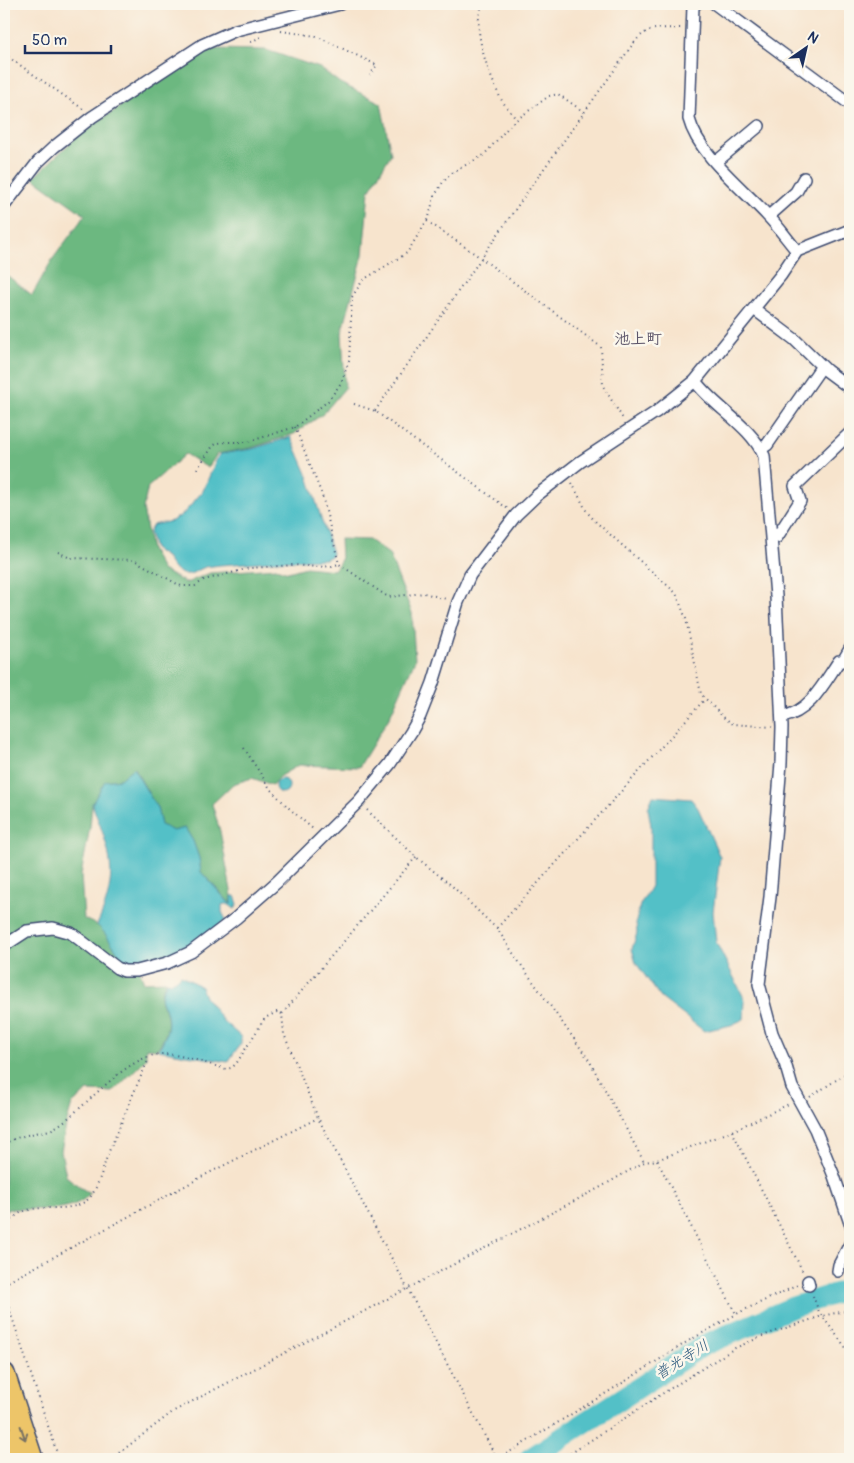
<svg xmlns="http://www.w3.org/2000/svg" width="854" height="1463" viewBox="0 0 854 1463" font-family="Pangolin,'Klee One',sans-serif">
	<rect width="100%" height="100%" fill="#fbf7ec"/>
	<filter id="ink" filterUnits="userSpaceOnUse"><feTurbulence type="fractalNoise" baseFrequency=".02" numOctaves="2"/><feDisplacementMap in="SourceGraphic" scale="10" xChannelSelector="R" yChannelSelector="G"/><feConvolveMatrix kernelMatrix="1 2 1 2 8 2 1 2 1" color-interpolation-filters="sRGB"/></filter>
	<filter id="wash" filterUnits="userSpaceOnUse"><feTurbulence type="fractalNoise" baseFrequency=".0096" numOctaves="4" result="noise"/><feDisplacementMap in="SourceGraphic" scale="20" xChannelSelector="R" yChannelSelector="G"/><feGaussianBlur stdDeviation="1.12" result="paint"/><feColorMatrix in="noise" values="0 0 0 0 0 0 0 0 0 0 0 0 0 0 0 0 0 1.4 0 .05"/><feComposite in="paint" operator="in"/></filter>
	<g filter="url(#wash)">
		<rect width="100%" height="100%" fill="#f7e4cd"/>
		<path fill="#6cb880" stroke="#44746f" d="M211 49 266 50 320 68 340 83 381 103 391 154 369 191 363 255 342 333 345 388 323 414 294 434 251 448 217 454 208 468 185 454 148 487 143 509 151 550 162 570 186 583 210 573 276 568 288 572 306 567 334 570 341 560 340 539 369 540 389 554 412 613 415 660 389 718 359 767 299 765 280 776 272 785 252 778 233 784 212 804 220 831 232 896 231 904 201 872 199 858 193 841 185 828 173 831 161 825 157 808 134 768 120 779 105 781 92 804 90 827 81 875 84 919 97 925 104 932 121 957 138 966 144 982 166 981C164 986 161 991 161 997 161 1002 165 1007 166 1012 170 1027 166 1037 157 1049L146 1048V1059L113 1092 88 1091 72 1104 66 1125 61 1151 66 1176 81 1188 90 1193C74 1215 32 1208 8 1209L4 1216V273L32 295 52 260 85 215 33 178 85 129 117 109 141 89Z"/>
		<path fill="#52c0c7" stroke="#367892" d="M291 437 308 476 332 553 331 556 326 559 272 561 220 565 205 567 190 574H182L172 567 166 557 154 549 149 532 153 525 172 521 183 514 203 491 217 458 221 454 252 449Z
			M133 768 157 808 161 825 173 831 185 828 193 841 199 858 201 872 230 904 232 903V896H235L238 904 235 909C230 906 228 902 222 905V912L226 920 207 939 157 963 138 966 121 957 104 932 97 925C120 876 111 853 92 804L105 781 120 779Z
			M275 786a7 7 0 1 1 14 0a7 7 0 1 1-14 0Z
			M653 796 691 799 698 808 720 857 713 912 716 942 745 1000 744 1019 731 1025 704 1031 661 998 636 963 632 949 637 933 636 922 640 905 651 886V826L648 808Z
			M181 975 201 987 205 997 223 1021 241 1037V1043L228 1062 158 1050C167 1036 171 1024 165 1008 163 1003 160 998 162 993 163 989 165 985 167 982 173 983 178 979 181 975Z"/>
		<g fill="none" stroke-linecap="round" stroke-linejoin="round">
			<path stroke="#52c0c7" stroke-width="21" d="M529 1459 704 1345 793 1307 850 1289"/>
		</g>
	</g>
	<g filter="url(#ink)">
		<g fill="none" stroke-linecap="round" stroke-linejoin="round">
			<defs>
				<path id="street" d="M696 4 693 6 689 119C698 154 742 188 767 215 778 226 787 239 797 251
					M715 4 850 104
					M716 162 759 126
					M4 206 38 162 54 147 92 117 202 45 236 30 340 4
					M769 216 796 192 804 178
					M754 309 794 339 827 371 850 388
					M695 381C714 407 751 426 764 456L776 596 782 727 781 763 770 897 759 984 772 1033 785 1063 792 1087 815 1129 834 1176 850 1223
					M761 449 767 445 822 366
					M772 539 777 537 800 501 795 486 850 433
					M782 717C810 712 824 683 839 661H843L850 649
					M4 946 27 931 53 928 71 933 117 968 124 971H137L167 963 191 952 236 918 277 882 359 801 390 764 411 732 420 716 433 683 458 602 470 575 516 515 536 496 580 462 656 412 695 381 781 275 797 251 850 230
					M838 1271 839 1265 850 1244
					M808 1281 809 1285"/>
				<path id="highway" d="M4 1374 32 1459
					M4 1436 12 1459"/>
			</defs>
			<use href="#street" stroke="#3c4a6f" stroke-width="14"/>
			<use href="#highway" stroke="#3c4a6f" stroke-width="24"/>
			<path stroke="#3c4a6f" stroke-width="2" stroke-dasharray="1 4" stroke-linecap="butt" d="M483 4C470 27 489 74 500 97 504 105 511 112 516 119
				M843 4 850 12
				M281 31 316 36 377 65 370 75
				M251 42 264 35
				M4 54 83 109
				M427 221 481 258 601 347 603 386 623 419
				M354 404 375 411 508 509
				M375 411 528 191 633 44C648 25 658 29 681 28
				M295 427 322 495 339 564 388 597 424 593 446 599
				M197 469 213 446 218 443 227 442H248L295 427 328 401 341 383 349 361 352 297 363 280 407 253 429 217 434 197 443 182 453 172 484 155 512 123 549 96 558 94 584 112
				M572 483 587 512 596 522 676 593 686 619 701 694 723 717 733 724 772 727
				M58 552 70 558 134 560 181 586H195L204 580 250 568 293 565 319 567 332 566 339 564
				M244 748 271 790 291 810 313 829
				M367 810 416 857 451 885 498 930 519 962 589 1060 644 1162
				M416 857 282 1014 284 1034 318 1118 497 1459
				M497 928 705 699
				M810 1097 850 1071
				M732 1131 803 1272
				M4 1144C15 1137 27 1135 40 1132 44 1131 50 1131 54 1128 85 1110 126 1054 163 1054 182 1054 207 1064 226 1069L231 1068 236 1064 265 1018 277 1012 282 1014
				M657 1160 736 1314
				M4 1226C9 1222 16 1215 22 1212 42 1203 67 1214 86 1201 98 1193 104 1162 110 1149 123 1120 134 1090 148 1061L147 1057
				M4 1284 205 1175 318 1118
				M4 1293 59 1459
				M813 1296 819 1312 850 1353
				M111 1459 174 1411 601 1187 644 1162 657 1160 732 1131 789 1104
				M498 1459 621 1384 690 1340 744 1310 798 1285
				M562 1459 668 1390 735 1348 768 1334 822 1316 850 1310"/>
			<use href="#street" stroke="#fff" stroke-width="11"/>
			<use href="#highway" stroke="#edc569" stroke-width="21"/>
		</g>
		<defs><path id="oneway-shaft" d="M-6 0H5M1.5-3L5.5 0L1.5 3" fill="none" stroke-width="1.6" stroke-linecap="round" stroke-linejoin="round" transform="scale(1.25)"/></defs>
		<use stroke="#797263" href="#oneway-shaft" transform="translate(23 1433) rotate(71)"/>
	</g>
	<g text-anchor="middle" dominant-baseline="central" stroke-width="5" stroke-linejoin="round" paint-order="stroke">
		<g font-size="15" font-style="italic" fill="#2c5a7e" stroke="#fbf7ec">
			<text transform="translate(682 1360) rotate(-32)">普光寺川</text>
		</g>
		<g font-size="16" font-weight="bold" fill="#5e576b" stroke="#fbf7ec">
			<text x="638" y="339">池上町</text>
		</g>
	</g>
	<rect width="854" height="1463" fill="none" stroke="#fbf7ec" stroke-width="20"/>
	<g transform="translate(806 48) rotate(34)" stroke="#fbf7ec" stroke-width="4" paint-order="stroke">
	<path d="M0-4L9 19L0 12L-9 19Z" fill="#1b2f5e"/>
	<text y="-8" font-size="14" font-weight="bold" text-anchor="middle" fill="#1b2f5e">N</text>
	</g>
	<path d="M25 45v8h86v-8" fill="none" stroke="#1b2f5e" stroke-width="2.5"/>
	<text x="32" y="45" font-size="15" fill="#1b2f5e" stroke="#fbf7ec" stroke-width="4" paint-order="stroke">50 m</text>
</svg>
